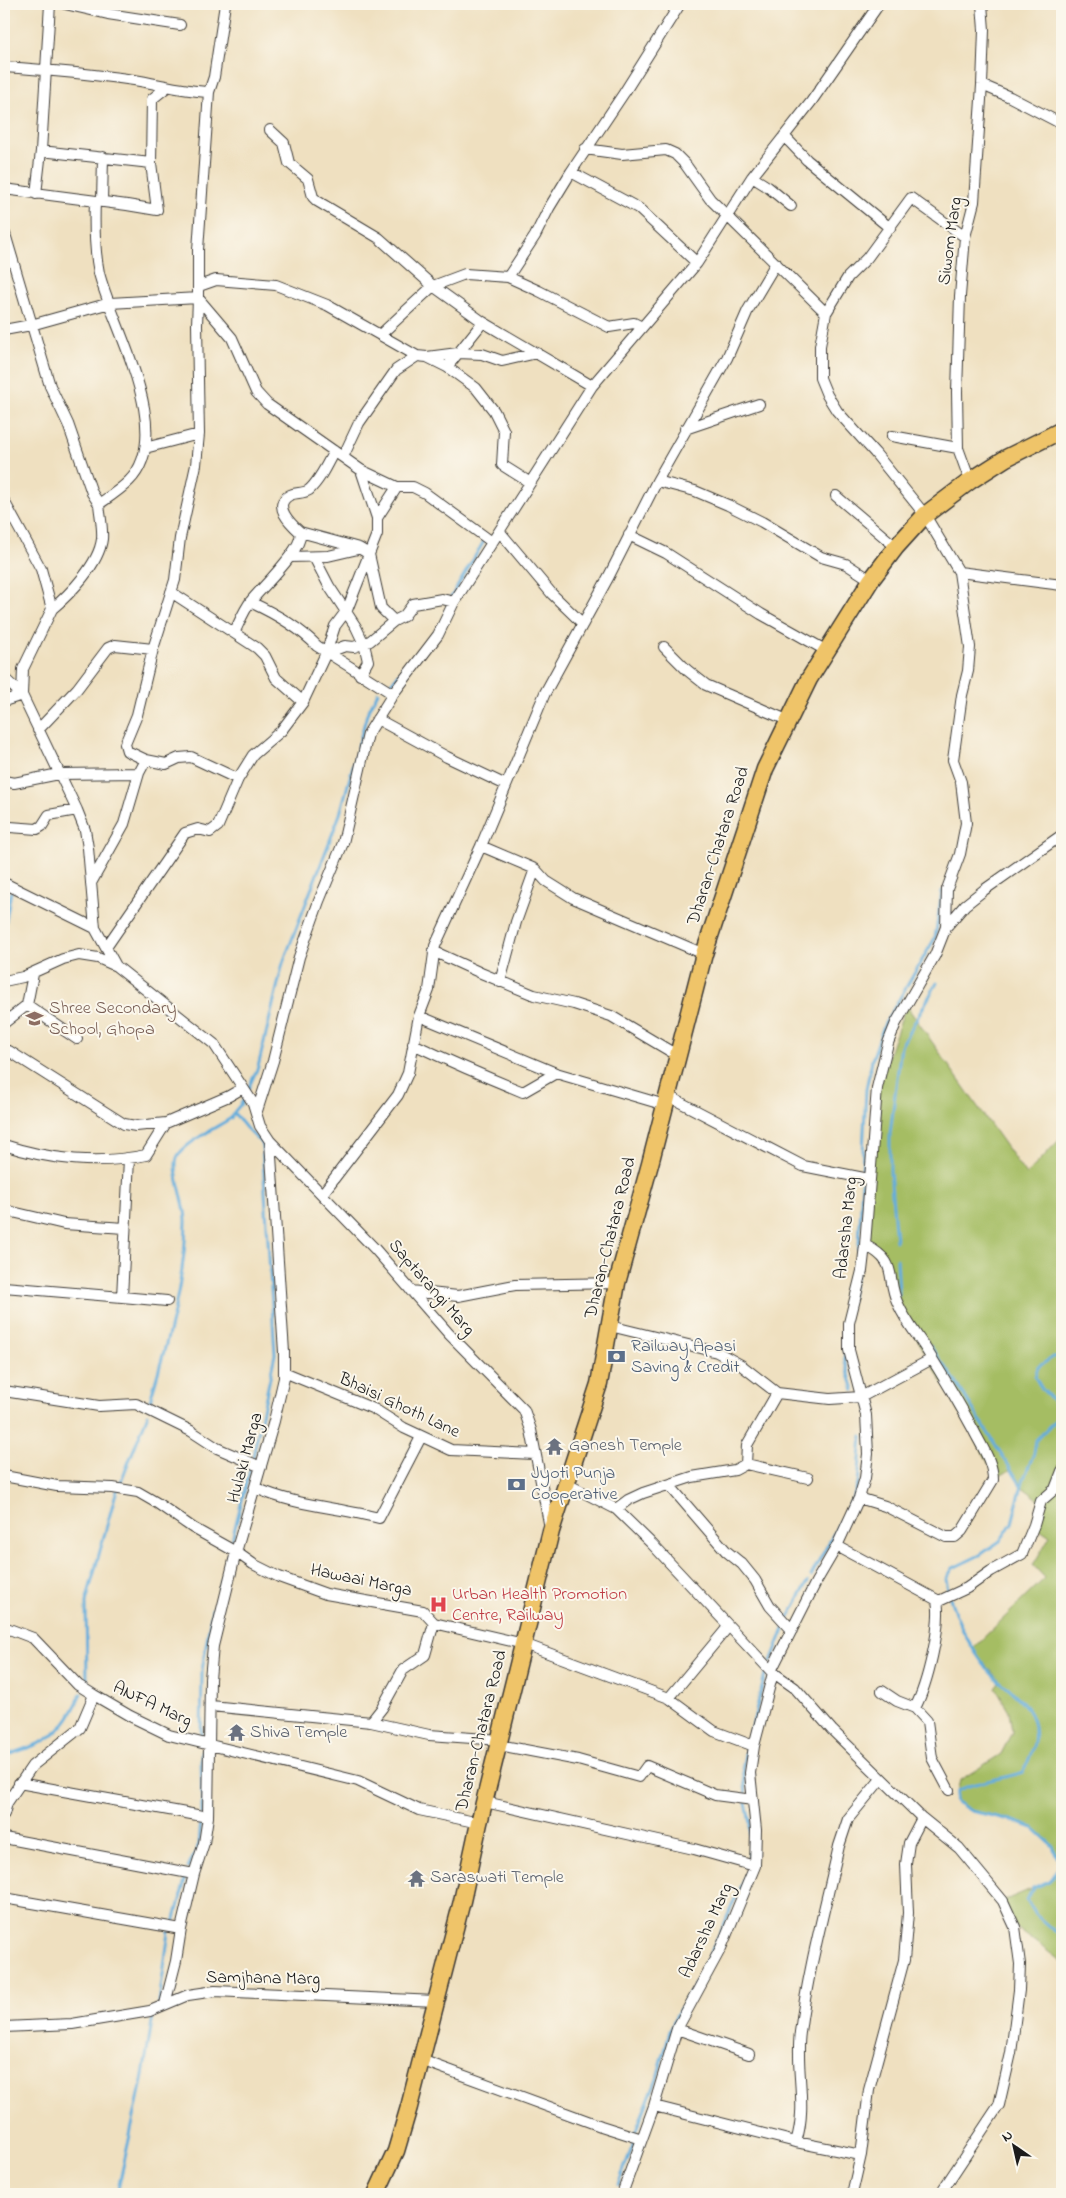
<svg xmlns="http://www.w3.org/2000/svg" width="1066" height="2198" viewBox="0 0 1066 2198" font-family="'Indie Flower',sans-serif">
	<rect width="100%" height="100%" fill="#fbf7ec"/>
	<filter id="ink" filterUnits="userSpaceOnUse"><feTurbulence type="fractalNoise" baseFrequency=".02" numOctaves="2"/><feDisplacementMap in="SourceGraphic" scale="10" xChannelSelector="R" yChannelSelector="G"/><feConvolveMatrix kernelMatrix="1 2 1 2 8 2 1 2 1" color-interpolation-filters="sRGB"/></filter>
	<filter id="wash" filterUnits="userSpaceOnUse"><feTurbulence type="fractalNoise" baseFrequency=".0096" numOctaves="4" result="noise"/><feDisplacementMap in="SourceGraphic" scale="20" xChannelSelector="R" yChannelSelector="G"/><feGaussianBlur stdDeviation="1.12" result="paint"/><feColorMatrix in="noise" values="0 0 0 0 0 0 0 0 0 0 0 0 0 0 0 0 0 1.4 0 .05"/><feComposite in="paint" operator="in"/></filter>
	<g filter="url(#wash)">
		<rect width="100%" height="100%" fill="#efe0c0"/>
		<path fill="#a5bd63" stroke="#606c40" d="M906 1005 1026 1175 1062 1137V1962L1015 1927 1003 1901 1050 1881 1060 1865 1053 1846 1033 1828 1011 1820 971 1811 955 1801 960 1780 1001 1754 1012 1732 1009 1711 995 1687 1000 1681 972 1649 1045 1578 1033 1565 1050 1536 1034 1525 1041 1501 1021 1486 1012 1469 993 1480V1470L897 1304 890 1270 865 1245 877 1088Z"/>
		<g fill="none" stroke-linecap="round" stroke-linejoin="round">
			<path stroke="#64addc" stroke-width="3" d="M450 599 484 541
				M387 687 415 657
				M4 931 11 892
				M248 1089 258 1067 283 963 340 814 367 714 378 692
				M234 1113 246 1128 262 1144 275 1354 252 1461
				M862 1173 866 1089 872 1060 884 1025 935 938 942 891
				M896 1241 890 1171V1134L901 1046 937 983
				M897 1259 899 1294
				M930 1346 952 1376 1021 1485
				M1062 1356 1053 1357 1038 1367 1035 1377 1042 1389 1053 1400 1058 1417 1036 1440 1034 1453 1023 1481 1012 1523 1000 1541 980 1555 953 1568 946 1579C950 1610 970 1649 990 1672 1001 1684 1018 1694 1026 1707 1041 1729 1034 1751 1023 1772 1000 1780 978 1780 957 1791L955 1801 971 1811 1011 1820 1033 1828 1053 1846 1060 1865 1050 1881 1033 1888 1027 1900 1036 1915 1062 1938
				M854 1390 845 1362 843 1330 858 1266 862 1182
				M149 1404C166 1346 185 1283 186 1222 187 1206 172 1173 177 1158 181 1145 219 1126 231 1118 234 1109 242 1106 245 1097
				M231 1543 250 1469
				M811 1576 854 1496 858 1483 862 1436
				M219 1588 229 1552
				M787 1621 808 1582
				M771 1661 784 1629
				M87 1682 86 1602 115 1496 148 1414
				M201 1739 202 1670 212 1609
				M749 1740 765 1674
				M201 1752 202 1814
				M4 1758C13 1752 22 1750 33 1746 58 1737 71 1718 81 1694
				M746 1795 743 1765 746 1749
				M746 1802 750 1824 749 1860
				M188 1868 199 1844 201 1820
				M174 1923 186 1876
				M702 1970 720 1934 748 1868
				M159 2002 169 1932
				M635 2133 657 2078 670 2031 677 2014 698 1979
				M618 2185 634 2142
				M117 2194 142 2081 153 2016
				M615 2194 616 2192"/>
		</g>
	</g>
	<g filter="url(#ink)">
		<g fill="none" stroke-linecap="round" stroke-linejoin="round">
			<defs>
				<path id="street" d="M65 4 108 14 180 25
					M4 67C47 70 91 74 134 80 159 84 183 91 209 92
					M982 85 1010 97 1062 124
					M270 130 284 143 289 163 308 179 313 197 317 201 379 238 433 286 483 322 592 386
					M784 136 807 160 890 228
					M585 149 622 154 666 150 675 154 685 164 710 199 826 313 820 346V378L827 395 837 411 875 453 925 515 959 572 970 647 968 671 962 695 953 760 961 782 966 823 960 854 947 889 946 927
					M41 151 151 163
					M571 172 638 208 697 263
					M752 177 768 187 791 206
					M4 189 127 205 157 210 151 163 152 99 167 87
					M36 194 41 151 50 4
					M102 202 103 157
					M5 234 50 386 68 424 92 493 99 504
					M508 277 535 236 549 208 571 172 624 93 680 4
					M199 286 216 280 276 285 327 305 380 335 433 286 465 274 508 277 539 291 609 327 634 323 642 327
					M198 298 197 325 199 434 196 465 180 538 175 580 153 649 137 715 125 744 127 751 146 760 166 764 179 758 191 757 238 779
					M198 298 232 338 256 392 267 404 361 470 397 487H413L425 493 492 542
					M826 313 848 277 867 258 911 198 965 237
					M4 330 31 325 110 303 198 298V250L209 92 214 77 225 4
					M380 335 417 356 427 357 447 367 476 388 494 411 504 431 502 465 529 482
					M427 357 458 353 482 354 502 361 537 353
					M447 367 483 322
					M685 429 759 404
					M892 436 958 448
					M145 448 199 434
					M343 457 359 423 396 370 417 356
					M657 481 695 491 728 505 762 522 821 557 846 564 871 580
					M970 481 958 448 957 392 960 296 965 237 974 202 982 85 984 30 982 4
					M836 496 896 547
					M4 501 41 569 52 609 23 669 22 695 4 701
					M377 518 397 487
					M300 532 359 548 369 554 381 608 394 621 404 616 413 604 442 599 454 602
					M500 532 552 594 583 624
					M629 535 666 553 761 614 827 651
					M290 557 328 556 358 549
					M314 557 329 586 356 627 364 644 368 661 360 675
					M959 572 1062 585
					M171 592 257 648 265 656 276 678 303 702
					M250 602C274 613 299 627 317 646L393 694
					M52 609C70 594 99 564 102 539 103 528 100 515 99 504 109 497 120 490 129 481 177 433 112 326 99 273 94 248 94 226 95 201
					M234 633C239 623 244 610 251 601 261 588 305 548 300 532 291 524 271 505 290 495 296 492 303 494 309 490 320 480 327 464 334 451
					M664 647 687 670 706 685 787 720
					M326 653 345 646 354 647 370 641 394 621
					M4 678 22 695 77 810 85 830 88 848 95 928
					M377 719 447 757 506 785
					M38 730 77 689 108 648 115 645 153 649
					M4 781 14 783 59 774 139 773
					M10 827 37 829 42 826 49 815 77 810
					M481 846 535 869 546 881 573 898 704 954
					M4 883 95 928 116 966 214 1044 253 1103 260 1126 270 1141 375 1249 449 1334 524 1410 531 1430 550 1528
					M91 883 124 824 139 773 146 760
					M107 946 185 833 198 829 210 832 218 826 238 779 253 755 281 731 303 702 326 653 335 626 347 610 377 534V518L361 470
					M433 951 481 973 534 995 574 1004 611 1016 670 1051 678 1054
					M4 981 23 977 63 959 79 955 98 958 116 966
					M500 982 516 922 535 869
					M27 1005 33 974
					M419 1016 556 1073
					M4 1023 27 1005 77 1039
					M413 1044C449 1061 486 1077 523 1092L556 1073 665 1105
					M4 1051H9L124 1124 136 1126 166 1123
					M668 1096 803 1166 869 1179
					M257 1111 273 1061 299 957 319 901 343 843 368 734 393 694 438 635 454 602 592 386 697 263 752 177 811 102 879 4
					M4 1145C49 1160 100 1165 146 1155L166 1123 229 1096 243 1088
					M323 1193 398 1095 408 1073 419 1016 429 990 435 946 481 846 545 693 609 576 657 481 727 358 748 310 776 263
					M4 1210 64 1224 125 1228
					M4 1287 122 1297 129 1159
					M411 1291 458 1296 515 1285 617 1283
					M122 1297 167 1301
					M610 1326 717 1352 741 1365 777 1393 830 1399 861 1397 932 1359
					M284 1372 374 1409 404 1428 451 1450 535 1454
					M4 1391 99 1406 136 1404 191 1431 217 1448 261 1467
					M746 1464 747 1445 777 1393
					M4 1476 57 1486 113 1488 138 1492 157 1503 193 1528 236 1552 253 1564 279 1577 326 1594 423 1611 434 1623 524 1644 669 1698 728 1627
					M567 1484 616 1509 652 1544 771 1671 795 1688 832 1730 922 1818 909 1843 906 1864 908 1913 904 1960 869 2090 861 2155 852 2194
					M670 1486 726 1551 742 1564 755 1580 770 1606 792 1630
					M256 1488C295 1506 338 1507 379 1518L421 1437
					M859 1498 885 1506 946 1537H955L962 1531 993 1480C993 1462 982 1447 974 1431 959 1403 943 1376 926 1349 917 1335 905 1320 898 1304 885 1276 900 1263 865 1245
					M616 1509 628 1500 643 1493 692 1477 735 1470 746 1464 808 1478
					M837 1546 939 1601 967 1588 991 1571 1022 1554 1034 1525 1041 1501 1055 1489 1062 1471
					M937 1600C942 1626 927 1685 915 1708L927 1721 932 1758 949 1790
					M4 1627 33 1638 78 1685 94 1695 130 1716 169 1735 358 1781 419 1810 479 1823
					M771 1671 816 1582 837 1546 859 1498 865 1478 868 1454 866 1415 849 1350V1323L862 1271 865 1245 877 1088 888 1043 896 1023 935 955 946 927 965 905 984 890 1062 835
					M882 1691 897 1701 915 1708
					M669 1698 714 1731 754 1746
					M211 1706 371 1722 429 1735 501 1740
					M371 1722 382 1708 403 1670 425 1655 434 1623
					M499 1745 578 1760 639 1777 647 1766 715 1795 753 1800
					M19 1783 208 1817
					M485 1802 694 1849 755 1866
					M4 1814 7 1803 32 1766 80 1728 94 1695
					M922 1818 959 1848 1003 1901 1015 1927 1020 1964 1019 1990 1011 2053 999 2105 940 2194
					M4 1838 194 1874
					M4 1898 181 1929 194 1874 204 1843 208 1817 210 1679 213 1646 236 1552 274 1421 284 1378V1352L270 1141
					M165 2004 176 1961 181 1929
					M4 2027 72 2024 150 2011 188 1995 215 1991 436 2001
					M677 2029 749 2054
					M421 2060 601 2126 642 2139
					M654 2106 796 2142 861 2155
					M796 2142C808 2105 795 2070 800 2032 808 1970 825 1908 839 1846L848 1819 881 1779
					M622 2194 654 2106 677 2029 721 1948 755 1866 756 1830 750 1773 754 1746 773 1673"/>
				<path id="primary" d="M376 2194 396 2151 409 2107 462 1901 479 1823 551 1531 599 1384 617 1283 650 1164 704 954 765 769 809 679 871 580 896 547 925 515 970 481 1006 458 1062 430"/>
			</defs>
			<use href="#street" stroke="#3c3935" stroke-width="12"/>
			<use href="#primary" stroke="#3c3935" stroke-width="19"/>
			<use href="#street" stroke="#fff" stroke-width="10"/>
			<use href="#primary" stroke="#efc469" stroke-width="16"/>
		</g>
	</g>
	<defs>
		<symbol id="school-bare" viewBox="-9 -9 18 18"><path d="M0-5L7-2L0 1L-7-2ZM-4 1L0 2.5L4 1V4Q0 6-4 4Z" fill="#8d6e63" stroke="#fbf7ec" stroke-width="2.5" paint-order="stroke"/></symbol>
		<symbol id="bank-bare" viewBox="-9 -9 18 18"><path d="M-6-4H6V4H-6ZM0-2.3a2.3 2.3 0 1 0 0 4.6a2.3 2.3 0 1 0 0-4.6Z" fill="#5c6f8a" stroke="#fbf7ec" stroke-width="2.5" paint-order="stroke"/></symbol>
		<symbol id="temple-bare" viewBox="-9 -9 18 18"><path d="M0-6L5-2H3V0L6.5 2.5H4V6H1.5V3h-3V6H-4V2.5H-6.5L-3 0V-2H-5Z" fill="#6b7280" stroke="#fbf7ec" stroke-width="2.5" paint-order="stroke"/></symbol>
		<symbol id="hospital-bare" viewBox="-9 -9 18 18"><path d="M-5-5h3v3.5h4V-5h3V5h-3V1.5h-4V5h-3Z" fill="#e0444e" stroke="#fbf7ec" stroke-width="2.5" paint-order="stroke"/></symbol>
	</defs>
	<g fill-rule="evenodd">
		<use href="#school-bare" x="22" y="1006" width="25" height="25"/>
		<use href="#bank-bare" x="604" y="1344" width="25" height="25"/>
		<use href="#temple-bare" x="542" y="1434" width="25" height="25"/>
		<use href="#bank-bare" x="504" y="1472" width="25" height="25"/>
		<use href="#hospital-bare" x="426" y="1592" width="25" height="25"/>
		<use href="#temple-bare" x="224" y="1720" width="25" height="25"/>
		<use href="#temple-bare" x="404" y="1866" width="25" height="25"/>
	</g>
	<g text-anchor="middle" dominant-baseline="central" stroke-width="4" stroke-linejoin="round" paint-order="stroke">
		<g font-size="18" fill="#1c1c1c" stroke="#fbf7ec">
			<text transform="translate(951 241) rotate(-82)">Siwom Marg</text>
			<text transform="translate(719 846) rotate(-72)">Dharan-Chatara Road</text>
			<text transform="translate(847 1228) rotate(-84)">Adarsha Marg</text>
			<text transform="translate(611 1238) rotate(-76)">Dharan-Chatara Road</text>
			<text transform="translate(431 1288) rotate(49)">Saptarangi Marg</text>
			<text transform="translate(399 1406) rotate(25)">Bhaisi Ghoth Lane</text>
			<text transform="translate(246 1458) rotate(-75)">Hulaki Marga</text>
			<text transform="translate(361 1581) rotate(12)">Hawaai Marga</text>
			<text transform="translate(152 1705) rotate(25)">ANFA Marg</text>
			<text transform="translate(482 1731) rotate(-76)">Dharan-Chatara Road</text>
			<text transform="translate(707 1931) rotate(-65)">Adarsha Marg</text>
			<text transform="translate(263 1979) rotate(1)">Samjhana Marg</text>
		</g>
		<g font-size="18" fill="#785e54" stroke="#fbf7ec" text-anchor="start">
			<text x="49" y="1009">Shree Secondary<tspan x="49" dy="21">School, Ghopa</tspan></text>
		</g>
		<g font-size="18" fill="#4e5e75" stroke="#fbf7ec" text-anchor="start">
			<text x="631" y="1347">Railway Apasi<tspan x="631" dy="21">Saving &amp; Credit</tspan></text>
			<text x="531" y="1474">Jyoti Punja<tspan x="531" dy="21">Cooperative</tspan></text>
		</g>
		<g font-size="18" fill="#5b616d" stroke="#fbf7ec" text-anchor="start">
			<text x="569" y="1446">Ganesh Temple</text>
			<text x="250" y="1733">Shiva Temple</text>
			<text x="430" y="1878">Saraswati Temple</text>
		</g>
		<g font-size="18" fill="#be3a42" stroke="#fbf7ec" text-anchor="start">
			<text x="452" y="1595">Urban Health Promotion<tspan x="452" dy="21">Centre, Railway</tspan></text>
		</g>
	</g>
	<rect width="1066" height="2198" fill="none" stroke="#fbf7ec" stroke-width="20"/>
	<g transform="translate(1014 2146) rotate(326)" stroke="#fbf7ec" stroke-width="4" paint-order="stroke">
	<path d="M0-4L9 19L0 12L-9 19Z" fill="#1c1c1c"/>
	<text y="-8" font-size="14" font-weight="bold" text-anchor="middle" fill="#1c1c1c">N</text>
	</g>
</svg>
